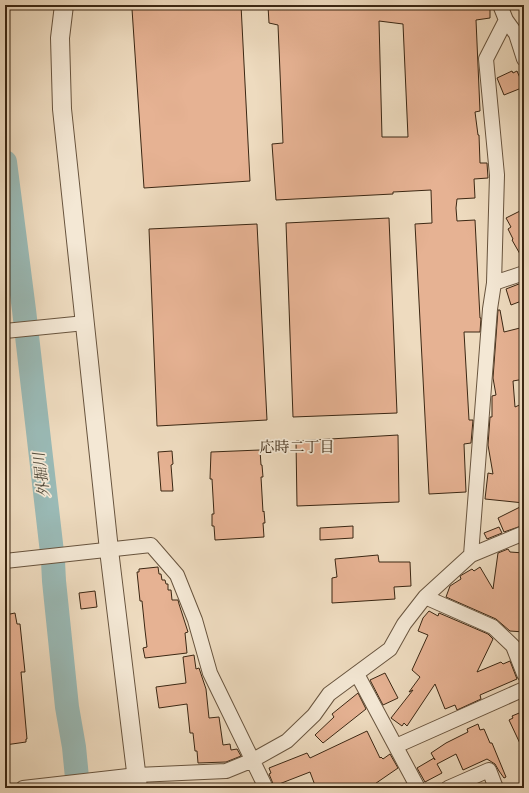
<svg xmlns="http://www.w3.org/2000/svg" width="529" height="793" viewBox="0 0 529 793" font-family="'Gentium Book Plus','Noto Serif JP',serif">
	<rect width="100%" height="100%" fill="#eedbbf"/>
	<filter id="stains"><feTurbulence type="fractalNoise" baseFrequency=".005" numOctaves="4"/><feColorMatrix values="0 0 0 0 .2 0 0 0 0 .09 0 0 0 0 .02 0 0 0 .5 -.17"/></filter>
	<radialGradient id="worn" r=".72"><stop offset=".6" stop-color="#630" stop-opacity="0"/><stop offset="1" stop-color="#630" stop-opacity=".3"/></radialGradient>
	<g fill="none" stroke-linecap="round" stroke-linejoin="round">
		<path stroke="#9abab6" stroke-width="24" d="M5 162 24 310 53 561 54 581 67 707 74 747 78 788"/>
	</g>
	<path fill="#e6b293" stroke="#3b2713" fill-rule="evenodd" d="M206 5H241L250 181 144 188 132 9Z
		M284 5H490V18L476 20 480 111 475 112 478 135H479L480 163H487L488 178 474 179 475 198 457 199 456 208 457 221 475 220 480 318H481L480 332H464L469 420H473L471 443 464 444 466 492 429 494 415 224 432 223 431 190 393 192V194L276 200 272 144 283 143 278 25 269 23 268 6ZM379 21 403 24 408 137H382Z
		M512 71 513 73 517 71 524 87 504 95 497 78Z
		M524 209V261L512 240 513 239 508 229 511 227 506 218Z
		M389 218 397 413 293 417 286 223Z
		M257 224 267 420 157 426 149 229Z
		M524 282V300L511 305 506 289Z
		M498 310H500L504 332 524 327V379L513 381 515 407 524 403V472L522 479 524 485V503L485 499 488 473 493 474 488 445 490 417H492V396L496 395 493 378Z
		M398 435 399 502 297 506 296 441Z
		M260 450 261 465H262L263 477H261L263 512 264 511 265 523H263L264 537 215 540 214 526H212V514H214L212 479H210L211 452Z
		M172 451 173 464 171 465 173 491H161L158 452Z
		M524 505V525L504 532 498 518Z
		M353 526V538L320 540V528Z
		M499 527 502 533 487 539 484 533Z
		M508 549 510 552 524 553V632L510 631 496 619 446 597 450 586 461 579 460 576 472 569 474 571 480 567 493 589 498 553Z
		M378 555 379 562H410L411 586 394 587 395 599 332 603V578L337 577 335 559Z
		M158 567 159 574H161L162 580H165L166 584H168V590H171L172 600H178L179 604 188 632 185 633 187 653 145 658 143 648 147 647 145 630 142 601H140L137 572H139V569Z
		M95 591 97 607 81 609 79 593Z
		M429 611 438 616 439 613 488 634 493 639 477 672 501 662 503 664 510 661 517 679 480 695 481 699 457 710 455 705 445 709 435 684 407 726 404 723 402 726 391 718 413 690 409 692 420 677 412 670 428 635 418 631 423 618Z
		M15 613 17 624H20L25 672H21L27 739H26V742L5 745V615Z
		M194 655 196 669 199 668 206 689 209 718 219 717 223 745 230 744 231 750 237 749 241 756 226 762 198 763 197 751H195L193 733H190L187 704 159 708 156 687 186 683 183 657Z
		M385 673 398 698 383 705 370 680Z
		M358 693 366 709 323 743 315 735 334 717 332 714Z
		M524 711V752L509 720 513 718 512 716Z
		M478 724 480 730 484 729 490 743H492L506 777 504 778 499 771 495 764 487 759 463 770 456 754 437 764 442 773 425 782 417 768 434 758 435 760 431 753 446 743 468 732 467 729Z
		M367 731 380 758 381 757 383 759 390 754 398 768 369 788H316L310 772 274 786 269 774 271 773 269 768 307 753 310 758Z"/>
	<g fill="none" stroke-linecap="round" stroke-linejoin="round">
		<defs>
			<path id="minor" d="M506 20 516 34 524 59
				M494 283 524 273
				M5 331 85 323
				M471 555 490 309 494 283 497 175 486 59 506 20 500 5
				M5 561 151 545 177 575 195 620 210 673 266 788
				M425 597 493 627 513 646 524 674
				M357 674 418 788
				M396 746 524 689
				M23 788 137 775 226 771 253 760 287 741 314 715 329 694 390 649 404 624 425 597 471 555 524 533
				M448 788 489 770 496 788"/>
			<path id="tertiary" d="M64 5 60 38 62 109 109 550 138 788"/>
		</defs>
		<use href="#minor" stroke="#68543e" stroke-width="16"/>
		<use href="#tertiary" stroke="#68543e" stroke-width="20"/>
		<use href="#minor" stroke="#f4e8d5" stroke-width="14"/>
		<use href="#tertiary" stroke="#f4e8d5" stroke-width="18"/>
	</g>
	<g text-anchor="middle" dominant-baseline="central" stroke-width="3.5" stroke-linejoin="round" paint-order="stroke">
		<g font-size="15" fill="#3b2713" stroke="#f4e8d5">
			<text x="297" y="446">応時二丁目</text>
		</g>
		<g font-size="15" font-style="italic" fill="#534c3c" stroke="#f4e8d5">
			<text transform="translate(41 475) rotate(-97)">外掘川</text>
		</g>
	</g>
	<rect width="529" height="793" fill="none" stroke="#eedbbf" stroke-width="20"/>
	<rect x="6" y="6" width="517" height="781" fill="none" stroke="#3b2713" stroke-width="2"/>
	<rect x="10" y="10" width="509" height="773" fill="none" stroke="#3b2713"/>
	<rect width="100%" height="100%" filter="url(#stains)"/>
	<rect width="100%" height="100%" fill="url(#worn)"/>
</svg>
